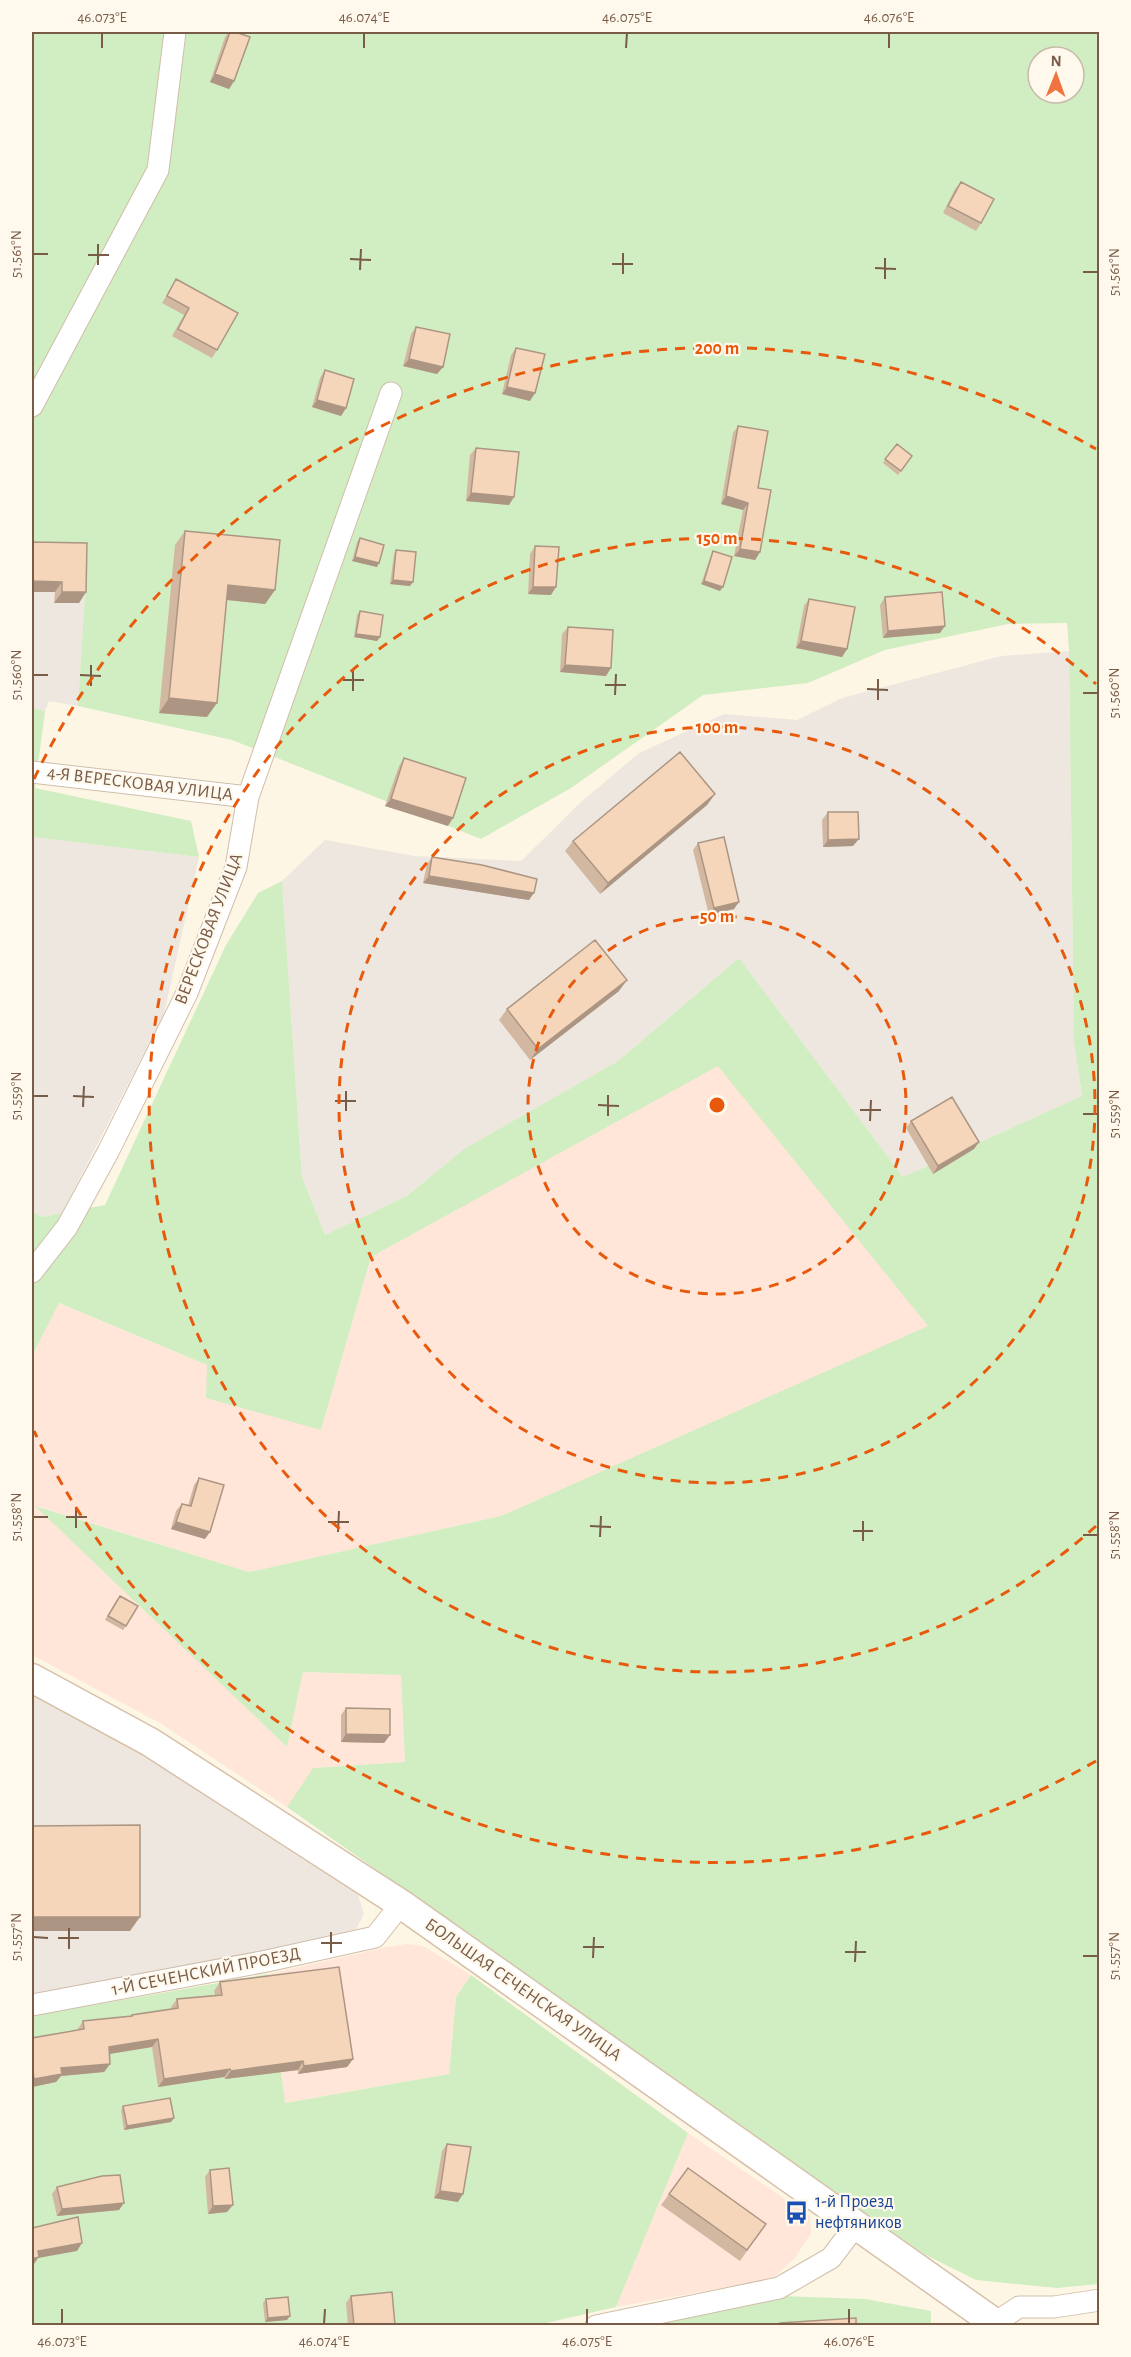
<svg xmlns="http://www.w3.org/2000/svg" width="1131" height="2357" viewBox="0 0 1131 2357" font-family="'Alegreya Sans',sans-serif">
	<rect width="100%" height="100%" fill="#fef6e5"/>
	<path fill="#ffe6d8" d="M718 1065 929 1326 501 1516 249 1572 36 1506 287 1747 303 1672 401 1675 405 1762 313 1768 287 1807 160 1723 32 1655V1356L58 1303 207 1365 321 1430 371 1257Z
		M407 1944 423 1946 471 1975 456 1997 449 2074 284 2103 268 1974 387 1947Z
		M688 2133 810 2216 811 2233 795 2258 772 2279 616 2307Z"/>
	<path fill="#ede7df" d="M32 541 88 544 78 706 49 701 45 711 32 708Z
		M1069 651 1074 1043 1082 1096 903 1177 739 958 618 1061 464 1149 407 1196 325 1235 302 1177 282 881 325 840 415 856 521 861 580 803 639 753 724 714 797 720 842 698 1001 656Z
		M32 837 199 857 164 1014 62 1213 42 1217 32 1211Z
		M32 1696 148 1759 358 1895 364 1914 356 1929 268 1955 32 1999Z"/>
	<path fill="#d1edc2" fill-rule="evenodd" d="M32 32H1099V2284L1057 2288 976 2280 924 2254 287 1807 313 1768 405 1762 401 1675 303 1672 287 1747 35 1506 249 1572 501 1516 928 1326 718 1066 371 1257 321 1430 206 1398 207 1365 59 1303 32 1356V1211L42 1217 105 1205 226 945 258 893 282 881 302 1177 325 1235 407 1196 464 1149 618 1061 739 958 903 1177 1082 1096 1074 1043 1069 651 1067 623 1008 624 885 650 808 683 703 695 571 788 481 839 232 740 78 706 88 544 32 541ZM1038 57H1074V93H1038Z
		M32 708 45 711 35 788 191 821 199 857 32 837Z
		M268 1974 285 2103 449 2074 456 1997 471 1975 688 2133 616 2307 533 2326H32V2016Z
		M782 2296 865 2299 931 2311V2326H635Z"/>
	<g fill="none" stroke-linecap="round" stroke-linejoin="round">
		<defs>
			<path id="street" d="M32 406 158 170 175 32
				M32 772 248 797
				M32 1272 67 1227 108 1152 187 993 236 867 248 797 391 393
				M32 2005 267 1961 375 1937 401 1904
				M995 2323 1019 2307H1054L1100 2300
				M596 2326 779 2288 831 2258 856 2225"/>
			<path id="secondary" d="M32 1678 150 1742 401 1904 999 2326"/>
		</defs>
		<use href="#street" stroke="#d0beaa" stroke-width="23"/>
		<use href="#secondary" stroke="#d6c0aa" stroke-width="31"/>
		<use href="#street" stroke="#fff" stroke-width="21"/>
		<use href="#secondary" stroke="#fff" stroke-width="28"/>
	</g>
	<path fill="#d3b8a1" d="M229 32H235L234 81 229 89 210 82 225 37Z
		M961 182 981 223 976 231 943 213 955 189Z
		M176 279 217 350 212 358 172 336 184 315 162 303Z
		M416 327 443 367 437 374 403 366 411 334Z
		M516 348 530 401 502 394 511 355Z
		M325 370 346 408 341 416 312 407 320 378Z
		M738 426 758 488 760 552 755 560 734 556 743 510 721 504 733 433Z
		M897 444 912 456 898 475 883 463Z
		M476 448 509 505 466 501 470 455Z
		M185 531 275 590 265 604 226 600 207 717 159 713 175 545Z
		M360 538 377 567 352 561 357 542Z
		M32 542 86 592 79 603H54L55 592Z
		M535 546 551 595 528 594 530 554Z
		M396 550 410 586 390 584 394 554Z
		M713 551 720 591 701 584 711 555Z
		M885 597 940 633 883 638 880 605Z
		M809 599 847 649 842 657 796 648 804 606Z
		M360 611 380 637 377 641 354 637 357 615Z
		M568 627 606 676 560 672 562 634Z
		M404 758 448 826 385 806 399 766Z
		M715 794 707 805 600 894 565 851 573 841Z
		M828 812 853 846 823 847 822 820Z
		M698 843 734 909 709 915 693 850Z
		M432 857 529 900 423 883 427 864Z
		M619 991 530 1060 499 1020 507 1009Z
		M911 1121 979 1142 974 1149 933 1174 906 1128Z
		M199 1478 205 1539 171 1529 176 1511 182 1504 188 1506 194 1485Z
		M117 1599 126 1626 123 1630 105 1620Z
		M346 1708 390 1735 384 1743 341 1742V1715Z
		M220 1982 353 2059 347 2067 298 2074V2070L225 2079 224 2077 158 2087 152 2047 109 2054 110 2064 104 2072 61 2076 56 2082 32 2087V2038L77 2030 83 2021 130 2016 132 2015 172 2009 171 2007 177 1999 215 1995 214 1991Z
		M123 2106 174 2118 171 2122 124 2130 121 2110Z
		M447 2144 458 2202 434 2198 442 2151Z
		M688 2168 766 2224 740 2261 661 2205Z
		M210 2170 227 2212 208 2214 205 2177Z
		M57 2187 119 2210 57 2216 52 2194Z
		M351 2296 395 2325H348L346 2303Z
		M266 2299 287 2320 265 2322 263 2303Z"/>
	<path fill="#ac9683" d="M215 74 234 81 229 89 210 82Z
		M409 359 443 367 437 374 403 366Z
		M507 387 535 393 530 401 502 394Z
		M317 400 346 408 341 416 312 407Z
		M471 493 514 497 509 505 466 501Z
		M726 496 748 503 743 510 721 504Z
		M740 549 760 552 755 560 734 556Z
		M355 557 379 563 377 567 352 561Z
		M393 580 413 582 410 586 390 584Z
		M32 581 62 582 55 592H32Z
		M704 581 723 587 720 591 701 584Z
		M228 585 275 590 265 604 218 599Z
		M533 587H556L551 595 528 594Z
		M62 592H86L79 603H54Z
		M945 626 940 633 883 638 888 631Z
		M356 634 380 637 377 641 354 637Z
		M801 641 847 649 842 657 796 648Z
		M565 665 611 668 606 676 560 672Z
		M169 698 217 703 207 717 159 713Z
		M715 794 707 805 600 894 608 883Z
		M391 799 453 818 448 826 385 806Z
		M859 839 853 846 823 847 828 840Z
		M429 876 534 893 529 900 423 883Z
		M739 902 734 909 709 915 714 908Z
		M627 980 619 991 530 1060 538 1049Z
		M979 1142 974 1149 933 1174 938 1166Z
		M176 1522 210 1532 205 1539 171 1529Z
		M346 1734 390 1735 384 1743 341 1742Z
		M32 1917H140L130 1931H32Z
		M158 2039 152 2047 103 2055 109 2047Z
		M353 2059 347 2067 298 2074 304 2066Z
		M303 2061 298 2070 225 2079 231 2071Z
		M110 2064 104 2072 61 2076 56 2082 32 2087V2083L34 2079 61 2068Z
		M230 2069 224 2077 158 2087 164 2079Z
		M174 2118 171 2122 124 2130 127 2126Z
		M440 2191 463 2194 458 2202 434 2198Z
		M124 2203 119 2210 57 2216 62 2209Z
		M233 2205 227 2212 208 2214 213 2206Z
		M82 2243 77 2251 38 2258 34 2264 32 2265V2259L38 2251Z
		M290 2316 287 2320 265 2322 268 2318Z"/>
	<path fill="#f5d6bb" stroke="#ac9683" stroke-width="1.5" d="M230 32H235L250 37 234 81 215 74Z
		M961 182 994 199 981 223 948 206Z
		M176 279 238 313 217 350 178 329 189 308 167 296Z
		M416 327 450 334 443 367 409 359Z
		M516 348 545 354 535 393 507 387Z
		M325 370 354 379 346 408 317 400Z
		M738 426 768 431 758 488 771 490 760 552 740 549 748 503 726 496Z
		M897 444 912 456 901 471 885 459Z
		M476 448 519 452 514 497 471 493Z
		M185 531 280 540 275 590 228 585 217 703 169 698Z
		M360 538 384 545 379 563 355 557Z
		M32 542 87 543 86 592H62V582L32 581Z
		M535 546 559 547 556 587H533Z
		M396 550 416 552 413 582 393 580Z
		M713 551 732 557 723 587 704 581Z
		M942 592 945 626 888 631 885 597Z
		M809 599 855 607 847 649 801 641Z
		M360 611 383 615 380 637 356 634Z
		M568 627 613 630 611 668 565 665Z
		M680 752 715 794 608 883 573 841Z
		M404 758 466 778 453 818 391 799Z
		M828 812H858L859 839 828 840Z
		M724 837 739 902 714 908 698 843Z
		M432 857 482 865 537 879 534 893 429 876Z
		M595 940 627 980 538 1049 507 1009Z
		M952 1097 979 1142 938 1166 911 1121Z
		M199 1478 224 1485 210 1532 176 1522 182 1504 191 1506Z
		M120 1596 138 1606 126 1626 108 1616Z
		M346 1708 390 1709V1735L346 1734Z
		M140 1825V1917H32V1826Z
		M339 1967 353 2059 304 2066 303 2061 231 2071 230 2069 164 2079 158 2039 109 2047 110 2064 61 2068 62 2074 34 2079 32 2063V2038L84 2029 83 2021 132 2016V2015L178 2008 177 1999 222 1995 220 1982Z
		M170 2098 174 2118 127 2126 123 2106Z
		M447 2144 471 2147 463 2194 440 2191Z
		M229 2168 233 2205 213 2206 210 2170Z
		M688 2168 766 2224 747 2250 669 2194Z
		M120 2175 124 2203 62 2209 57 2187 102 2176Z
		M78 2217 82 2243 38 2251 39 2257 32 2259V2228Z
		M392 2292 395 2325H354L351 2296Z
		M288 2297 290 2316 268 2318 266 2299Z
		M856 2318V2325H780V2323Z"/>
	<path fill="none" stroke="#795c48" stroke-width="2" d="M102 48V33M364 48V33M626 48 627 33M889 48V33M33 254H48M88 255H109M350 259 371 260M612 264H633M98 265V244M875 268 896 269M360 270 361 249M1083 272H1098M623 274V253M885 279V258M33 675H48M80 675 101 676M343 680H364M605 685H626M91 686V665M867 689 888 690M353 691V670M1083 693H1098M615 695 616 674M878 700V679M33 1096H48M73 1096 94 1097M335 1101H356M598 1105 619 1106M83 1107 84 1086M860 1110H881M346 1111V1091M1083 1114H1098M608 1116V1095M870 1121 871 1100M33 1517H48M66 1517H87M328 1522H349M590 1526 611 1527M76 1528V1507M853 1531H873M338 1532 339 1511M1083 1535H1098M600 1537 601 1516M863 1541V1521M33 1937 48 1938M58 1938H79M321 1943H342M583 1947H604M69 1949V1928M845 1952H866M331 1953V1932M1083 1956H1098M593 1958 594 1937M855 1962 856 1941M62 2324V2309M324 2324 325 2309M587 2324V2309M849 2324V2309"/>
	<g fill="none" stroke="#e8590c" stroke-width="3" stroke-dasharray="10 8">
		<circle cx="717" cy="1105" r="189"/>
		<circle cx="717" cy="1105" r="378"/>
		<path d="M1096 1526A567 567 0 1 1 1096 684"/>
		<path d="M1096 1761A757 757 0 0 1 34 1431M34 779A757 757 0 0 1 1096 449"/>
	</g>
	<defs>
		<symbol id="bus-bare" viewBox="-9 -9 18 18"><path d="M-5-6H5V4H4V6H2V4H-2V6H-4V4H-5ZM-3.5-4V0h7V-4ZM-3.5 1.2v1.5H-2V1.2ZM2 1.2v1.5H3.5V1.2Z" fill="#1a4fb4" stroke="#fff9ed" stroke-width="2.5" paint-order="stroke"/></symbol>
	</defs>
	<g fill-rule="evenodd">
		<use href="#bus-bare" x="780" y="2196" width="33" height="33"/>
	</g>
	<g text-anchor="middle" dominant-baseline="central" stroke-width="4.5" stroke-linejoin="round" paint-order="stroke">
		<g font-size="18" fill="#795c48" stroke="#fff9ed">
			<text transform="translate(140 784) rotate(7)">4-Я ВЕРЕСКОВАЯ УЛИЦА</text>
			<text transform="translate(209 929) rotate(-69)">ВЕРЕСКОВАЯ УЛИЦА</text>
			<text transform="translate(206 1972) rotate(-11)">1-Й СЕЧЕНСКИЙ ПРОЕЗД</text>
			<text transform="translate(523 1990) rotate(35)">БОЛЬШАЯ СЕЧЕНСКАЯ УЛИЦА</text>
		</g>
		<g font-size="18" fill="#164399" stroke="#fff9ed" text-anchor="start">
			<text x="815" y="2202">1-й Проезд<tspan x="815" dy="21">нефтяников</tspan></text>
		</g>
	</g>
	<circle cx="717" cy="1105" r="9" fill="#e8590c" stroke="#fff9ed" stroke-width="3"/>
	<g font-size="18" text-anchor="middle" font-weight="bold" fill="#e8590c" stroke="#fff9ed" stroke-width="4.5" stroke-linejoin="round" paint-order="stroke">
		<text x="717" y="354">200 m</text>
		<text x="717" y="544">150 m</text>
		<text x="717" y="733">100 m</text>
		<text x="717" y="922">50 m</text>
	</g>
	<rect width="1131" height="2357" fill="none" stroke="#fff9ed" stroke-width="66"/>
	<g transform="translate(1056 75) rotate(1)"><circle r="28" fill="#fff9ed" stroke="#c9baab" stroke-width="1.5"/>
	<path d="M0-4.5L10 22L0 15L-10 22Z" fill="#f07442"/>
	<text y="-9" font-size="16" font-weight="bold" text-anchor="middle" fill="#795c48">N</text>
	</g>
	<rect x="33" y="33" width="1065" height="2291" fill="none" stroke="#795c48" stroke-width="2"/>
	<g font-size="15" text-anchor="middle" fill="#795c48">
		<text x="102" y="22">46.073°E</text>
		<text x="364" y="22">46.074°E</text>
		<text x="627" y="22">46.075°E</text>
		<text x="889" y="22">46.076°E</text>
		<text transform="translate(16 254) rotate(-90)" y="5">51.561°N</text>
		<text transform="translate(1114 272) rotate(-90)" y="5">51.561°N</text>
		<text transform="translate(16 675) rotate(-90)" y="5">51.560°N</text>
		<text transform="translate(1114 693) rotate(-90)" y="5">51.560°N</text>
		<text transform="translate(16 1096) rotate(-90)" y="5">51.559°N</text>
		<text transform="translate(1114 1114) rotate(-90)" y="5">51.559°N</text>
		<text transform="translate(16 1517) rotate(-90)" y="5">51.558°N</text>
		<text transform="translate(1114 1535) rotate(-90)" y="5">51.558°N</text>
		<text transform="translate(16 1937) rotate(-90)" y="5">51.557°N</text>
		<text transform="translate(1114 1956) rotate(-90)" y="5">51.557°N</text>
		<text x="62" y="2346">46.073°E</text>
		<text x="324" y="2346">46.074°E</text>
		<text x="587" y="2346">46.075°E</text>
		<text x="849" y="2346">46.076°E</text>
	</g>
</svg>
